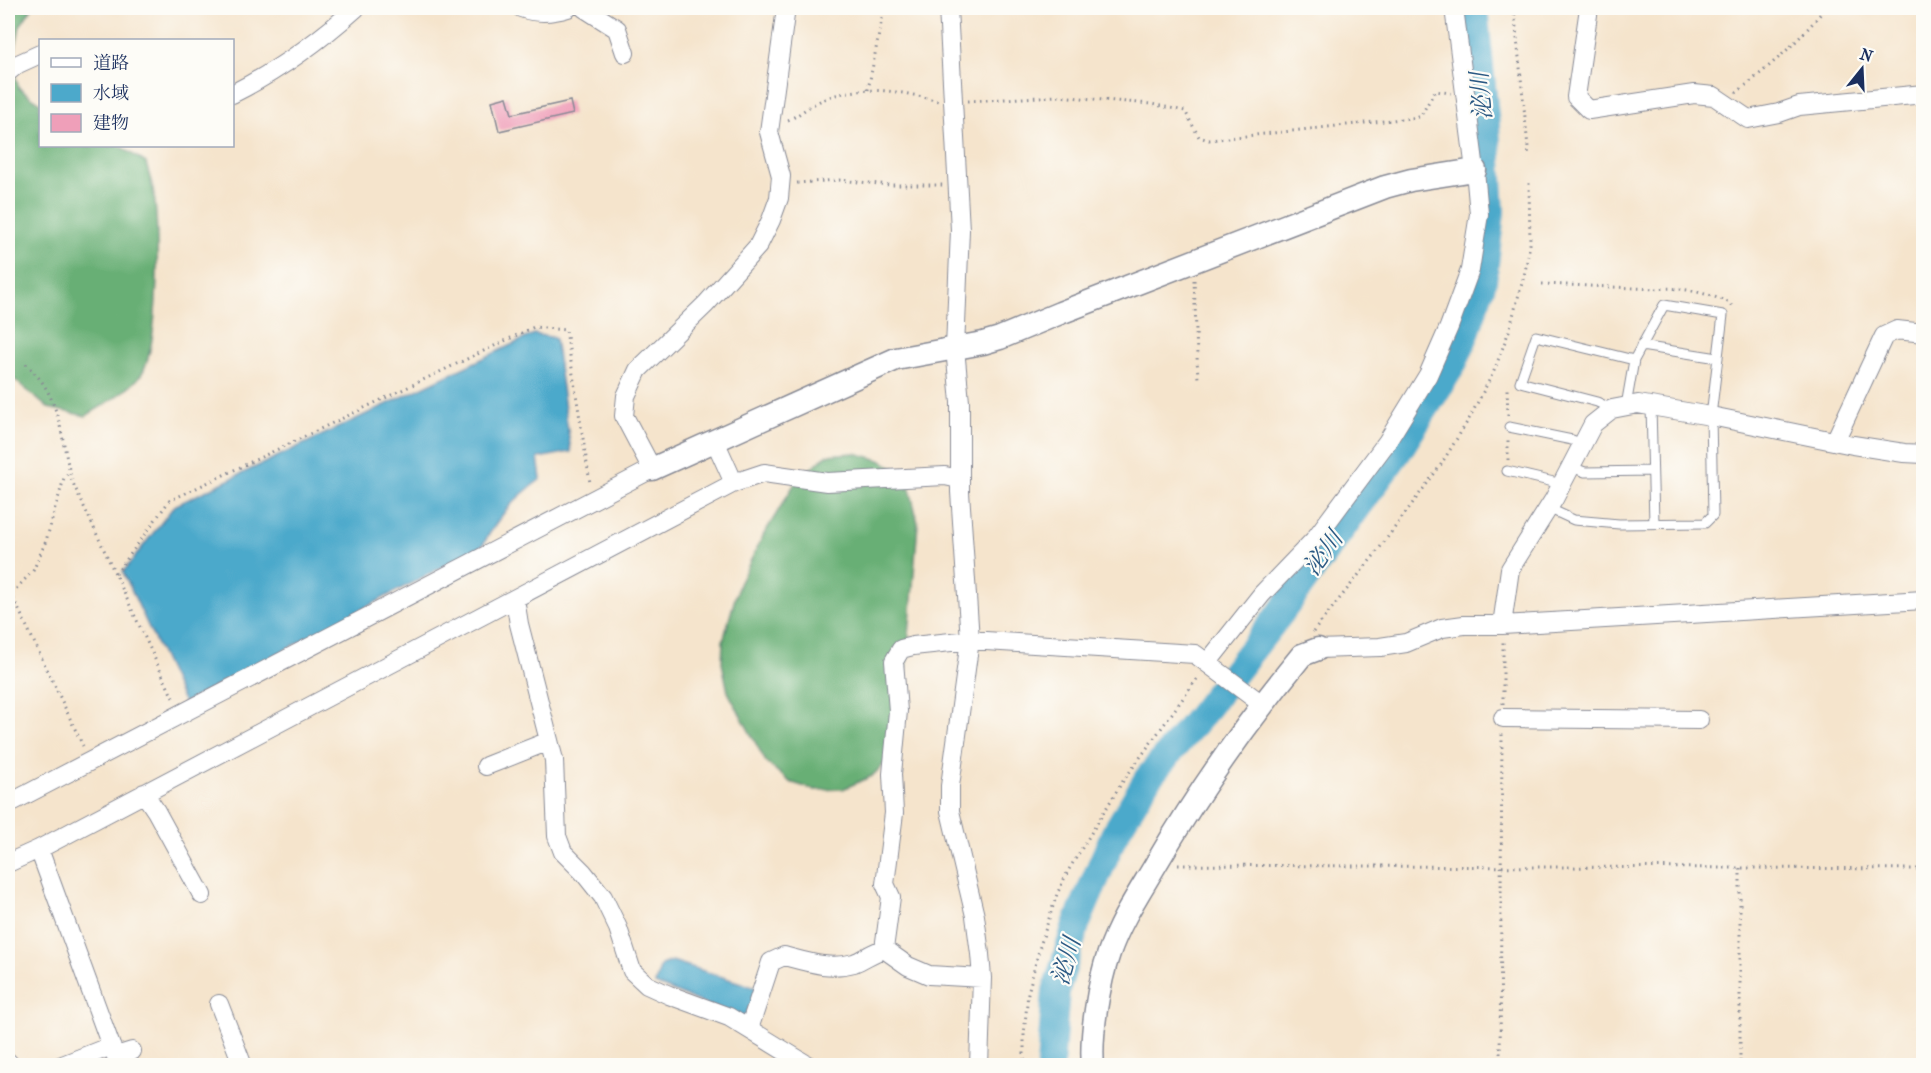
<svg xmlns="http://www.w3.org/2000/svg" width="1931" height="1073" viewBox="0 0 1931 1073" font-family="'IM FELL French Canon','Noto Serif JP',serif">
	<rect width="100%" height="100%" fill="#fdfcf7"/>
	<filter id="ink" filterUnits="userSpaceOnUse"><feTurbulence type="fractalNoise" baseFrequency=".0167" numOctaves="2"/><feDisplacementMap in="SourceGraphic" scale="12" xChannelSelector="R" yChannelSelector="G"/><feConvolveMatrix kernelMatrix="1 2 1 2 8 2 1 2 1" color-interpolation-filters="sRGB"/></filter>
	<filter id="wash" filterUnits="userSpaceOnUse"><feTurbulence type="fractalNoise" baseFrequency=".008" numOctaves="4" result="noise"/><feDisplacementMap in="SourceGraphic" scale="24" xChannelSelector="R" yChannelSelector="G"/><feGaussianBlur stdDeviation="1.35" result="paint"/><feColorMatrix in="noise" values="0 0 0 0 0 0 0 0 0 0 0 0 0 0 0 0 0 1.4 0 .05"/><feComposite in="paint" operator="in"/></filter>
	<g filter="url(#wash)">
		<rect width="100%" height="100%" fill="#f5e4cc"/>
		<path fill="#68af74" stroke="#426f69" stroke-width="1.5" d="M8 8H32L20 26 12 65 19 88 40 103V146H120L146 163C148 172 151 180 153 189 160 225 160 346 141 375 130 390 102 406 86 416L48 408 8 374Z
			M855 453 880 460 895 468 908 480 918 523 903 711 891 757 872 776 843 789 815 790 790 782 766 762 728 692 722 663 723 641 739 584 764 534 797 480 827 455Z"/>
		<path fill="#4ca9cb" stroke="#346c94" stroke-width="1.5" d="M534 334 555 338 571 452 538 458 541 479C512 500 500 515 482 546L184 703 123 572 174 506Z
			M672 961 757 988 749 1009 742 1019 655 984 661 965Z"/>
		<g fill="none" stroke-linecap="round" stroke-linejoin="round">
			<path stroke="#4ca9cb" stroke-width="28" d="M1050 1066 1056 991 1076 925 1114 835 1148 778 1200 716 1279 615 1397 453 1453 364 1466 333 1483 281 1491 212 1486 126 1474 8"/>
		</g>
		<g id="blocks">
			<path fill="#ef9fb9" d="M507 97 512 114 570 101 573 114 499 131 492 101Z"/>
		</g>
	</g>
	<g filter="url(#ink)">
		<use href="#blocks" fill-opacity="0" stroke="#888a95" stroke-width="1.5"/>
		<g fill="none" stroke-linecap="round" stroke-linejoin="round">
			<defs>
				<path id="service" d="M1641 346 1718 358
					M1651 406 1654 523
					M1612 409 1597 402 1520 382 1536 336 1634 360
					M1509 427 1572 440 1583 444
					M1571 467 1585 472 1652 471
					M1507 471 1562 484
					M1548 508 1574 520 1619 524 1705 523 1713 515 1711 416 1723 315 1664 305 1634 360 1626 406"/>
				<path id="minor" d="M521 8C537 14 552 13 568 8
					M584 8 617 29 625 53
					M948 8 960 230 955 348 960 402V492L970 640 950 786V811L975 916 980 954 982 978 979 1066
					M1589 8 1576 97 1589 110 1694 94 1714 96 1748 119 1779 113 1799 106 1924 94
					M8 72 18 64 40 54
					M232 94C278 71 318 42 356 8
					M715 441 734 483
					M1835 441 1884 336 1897 330 1924 333
					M515 599 519 624 554 760 557 836 563 852 583 872 603 897 618 928 632 971 647 985 669 995 729 1017 809 1066
					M1502 625 1510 569 1554 499 1593 424 1612 409 1638 404 1711 416 1853 445 1904 453 1924 454
					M1318 649 1380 647 1406 643 1442 628 1464 625H1502L1924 600
					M1208 662 1262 594 1314 540 1387 442 1428 375 1449 327 1470 270 1479 214 1475 170 1454 8
					M1503 718 1699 720
					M486 766 549 741
					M144 793 156 811 202 895
					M8 804 652 469 624 416 626 396 638 370 706 304 758 246 771 220 779 198 781 176 769 132 786 8
					M39 849 111 1046 60 1066
					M8 863 39 849 734 483 764 473 827 482 945 476 959 479
					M884 949 891 897 885 884 894 813 892 774 898 711 894 661 901 649 913 646 970 640 1195 654 1263 705
					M884 949 908 966 929 975 982 978
					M219 1004 243 1066
					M749 1029 771 962 784 956C807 962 830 970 854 963 864 959 873 952 884 949
					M111 1046 116 1056 132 1051
					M8 1062 11 1066"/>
				<path id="tertiary" d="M652 469 896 359 983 343 1000 338 1060 313 1385 187 1411 180 1475 170
					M1093 1066C1090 1036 1099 981 1109 953 1120 921 1139 893 1156 864 1199 790 1248 721 1302 655L1318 649"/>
			</defs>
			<use href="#service" stroke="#888a95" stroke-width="11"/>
			<use href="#minor" stroke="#888a95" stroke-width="20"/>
			<use href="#tertiary" stroke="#888a95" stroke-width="25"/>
			<path stroke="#888a95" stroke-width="3" stroke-dasharray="1.5 4.5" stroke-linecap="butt" d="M1514 8 1529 157
				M868 90 884 8
				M1736 93C1769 67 1800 41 1825 8
				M968 101 1057 96 1151 104 1185 111 1199 137 1209 140 1420 117 1435 91 1451 93
				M788 120C798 116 806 108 816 103 853 83 899 90 938 101
				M797 183 839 180 890 185H943
				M1194 280 1198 380
				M1542 284 1658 289C1680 286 1710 294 1730 303L1732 307
				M26 364C32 371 40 378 44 385 62 414 63 449 72 481L174 700
				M1508 415 1507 389 1510 388
				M1508 460V440
				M116 574 169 501 534 327 566 330 590 483
				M11 593 83 746
				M8 597 33 571 46 541 64 478 69 472
				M1313 632 1376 553 1440 466 1469 419 1494 371 1509 331 1525 272 1530 244 1529 183
				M1503 704V641
				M1178 865 1924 869
				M1740 868V1066
				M1024 1066V1034L1028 993 1040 946 1057 894 1068 871 1121 784 1199 676
				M1500 1066 1502 734"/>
			<use href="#service" stroke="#fff" stroke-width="9"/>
			<use href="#minor" stroke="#fff" stroke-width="18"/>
			<use href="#tertiary" stroke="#fff" stroke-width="22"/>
		</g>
	</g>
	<g text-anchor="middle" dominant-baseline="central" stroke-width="4.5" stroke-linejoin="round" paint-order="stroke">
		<g font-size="24" font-style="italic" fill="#2c5a84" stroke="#fdfcf7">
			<text transform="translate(1481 96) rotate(-95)">泌川</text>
			<text transform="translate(1323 553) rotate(-54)">泌川</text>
			<text transform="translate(1066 961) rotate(-74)">泌川</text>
		</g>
	</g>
	<rect width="1931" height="1073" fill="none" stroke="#fdfcf7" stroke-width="30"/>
	<rect x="39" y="39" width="195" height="108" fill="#fdfcf7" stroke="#a3aaba" stroke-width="1.5"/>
	<rect x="51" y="58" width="30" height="9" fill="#ffffff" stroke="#a3aaba" stroke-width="1.5"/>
	<text x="93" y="69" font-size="18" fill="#1b2f5e">道路</text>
	<rect x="51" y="84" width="30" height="18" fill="#4ca9cb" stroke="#a3aaba" stroke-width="1.5"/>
	<text x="93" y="99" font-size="18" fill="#1b2f5e">水域</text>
	<rect x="51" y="114" width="30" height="18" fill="#ef9fb9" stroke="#a3aaba" stroke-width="1.5"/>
	<text x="93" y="129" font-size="18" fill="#1b2f5e">建物</text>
	<g transform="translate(1862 69) rotate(18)" stroke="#fdfcf7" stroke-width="4.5" paint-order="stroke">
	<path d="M0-4.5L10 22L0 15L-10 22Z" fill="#1b2f5e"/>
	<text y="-9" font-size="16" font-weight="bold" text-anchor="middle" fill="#1b2f5e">N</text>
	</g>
</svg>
